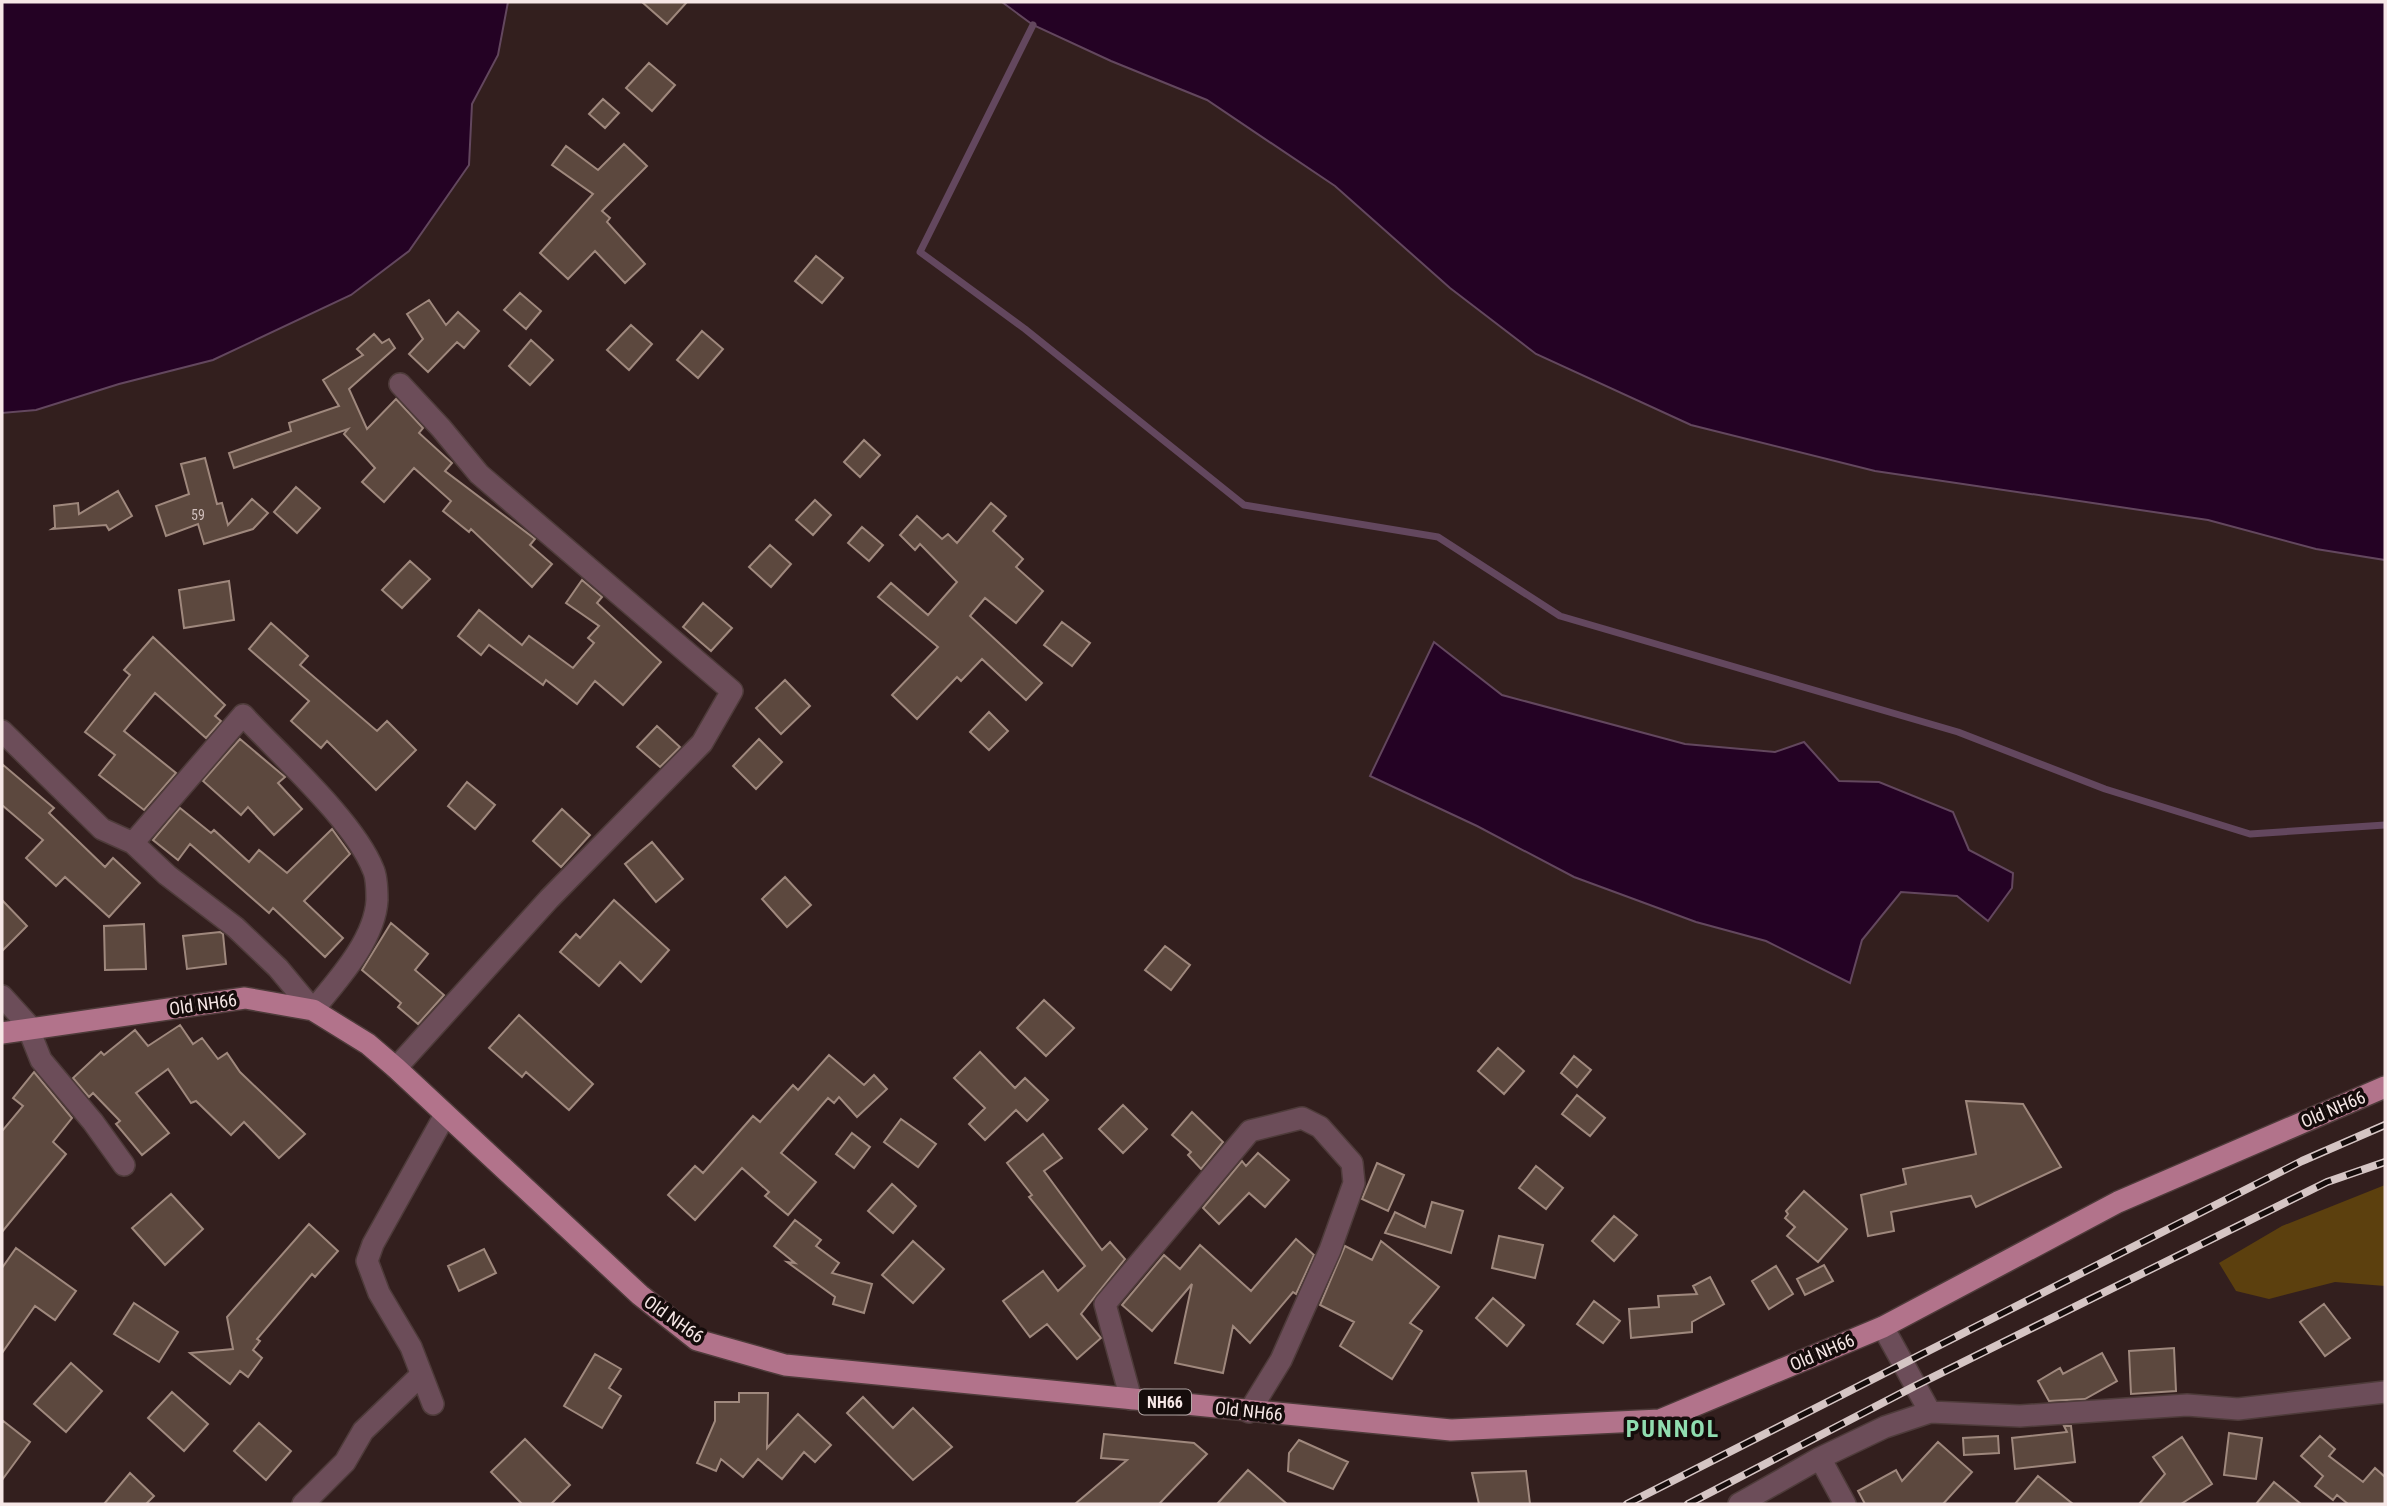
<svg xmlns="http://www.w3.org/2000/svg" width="2387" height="1506" viewBox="0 0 2387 1506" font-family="'Roboto Condensed',sans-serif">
	<rect width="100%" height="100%" fill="#331f1e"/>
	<path fill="#5c400e" d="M2385 1185V1286L2335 1282 2269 1299 2236 1291 2219 1263 2282 1226Z"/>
	<path fill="#240224" stroke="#63475e" stroke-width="2" d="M2 2H508L498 55 472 104 469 165 409 251 351 295 213 360 119 384 36 410 2 413Z
		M1002 2H2385V560L2316 549 2208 520 1875 471 1691 425 1536 354 1450 288 1335 186 1207 100 1111 61 1033 25Z
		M1434 642 1502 695 1685 744 1775 752 1804 742 1839 781 1879 782 1953 812 1969 850 2013 873 2012 888 1988 921 1957 896 1901 892 1862 940 1850 983 1766 941 1696 922 1574 877 1477 826 1370 776Z"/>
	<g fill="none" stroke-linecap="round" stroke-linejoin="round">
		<path stroke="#63475e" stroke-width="7" d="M1033 25 920 252 1025 329 1244 505 1438 537 1560 616 1958 732 2105 789 2250 834 2385 825"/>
	</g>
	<path fill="#5c483e" stroke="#9f887d" stroke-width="2" d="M642 2H687L667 24Z
		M649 63 675 85 652 111 626 88Z
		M603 99 619 113 605 128 589 114Z
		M624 144 647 166 602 211 610 218 607 222 645 264 625 283 595 251 568 279 540 253 593 194 552 165 566 146 598 170Z
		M816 256 843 278 822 303 795 281Z
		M520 293 541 311 526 329 504 310Z
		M429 300 446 325 458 312 479 331 464 348 457 342 428 372 409 354 423 339 407 314Z
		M631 325 652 344 629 370 607 350Z
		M702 331 723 349 698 378 677 360Z
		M374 334 382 343 389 339 395 348 349 389 367 429 396 399 423 428 419 433 452 463 445 471 535 539 530 545 552 564 532 587 471 529 469 532 443 511 451 501 414 468 384 502 362 482 375 468 344 434 348 429 234 468 229 453 291 431 289 423 339 406 323 380 363 355 357 349Z
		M531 340 553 360 530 385 509 366Z
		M864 440 880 455 860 477 844 462Z
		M205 458 217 504 222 503 228 525 252 499 268 513 253 529 204 544 198 524 166 536 156 506 189 494 181 464Z
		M296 487 320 508 297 533 274 512Z
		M118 491 132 516 109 530 106 525 52 529 55 527 54 506 78 503 79 514Z
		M815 500 831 515 813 535 796 520Z
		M991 503 1006 516 993 531 1023 559 1016 567 1043 591 1016 623 985 598 970 616 1042 683 1026 700 982 659 961 681 957 677 917 719 892 695 938 647 878 597 891 583 928 615 957 582 920 544 915 550 900 535 917 516 942 539 948 534 957 543Z
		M862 527 883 545 869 561 848 543Z
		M770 545 791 564 771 587 749 567Z
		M410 561 430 579 402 608 382 590Z
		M582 580 602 597 597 603 661 662 623 705 595 681 577 704 546 680 543 685 489 645 481 655 458 636 479 610 522 645 529 636 573 668 594 643 588 638 599 626 566 603Z
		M229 581 234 620 184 628 179 590Z
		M703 603 732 628 711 651 683 627Z
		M1062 622 1090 643 1072 666 1044 645Z
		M271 623 308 656 300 665 377 731 387 721 416 750 376 790 327 741 321 748 291 721 309 701 249 649Z
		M153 637 225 705 215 716 221 721 206 738 155 693 124 731 176 773 144 810 99 775 115 755 85 732 130 675 124 670Z
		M785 680 810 706 781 734 756 708Z
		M989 712 1008 731 989 750 970 732Z
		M657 726 680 747 660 767 637 747Z
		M240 739 285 777 278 783 302 809 274 835 248 807 241 815 203 781Z
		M759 739 782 762 756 789 733 766Z
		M2 764 54 808 49 813 105 867 113 858 140 883 109 917 65 877 56 886 26 858 43 840 2 805Z
		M467 782 495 805 475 829 448 806Z
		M180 808 211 833 214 830 249 862 259 850 287 873 332 829 350 854 304 901 343 938 325 957 273 908 269 913 190 844 178 860 153 840Z
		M562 809 590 835 561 867 533 841Z
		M652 842 683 879 656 902 625 864Z
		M785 877 811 905 787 927 762 899Z
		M2 900 27 926 2 951Z
		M614 900 669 950 641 982 620 962 599 986 560 952 576 934 580 938Z
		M391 923 428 954 415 970 444 995 418 1024 398 1007 401 1003 362 970Z
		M144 924 146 969 105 970 104 926Z
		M220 932 223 934 226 964 187 969 183 936Z
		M1165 946 1190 965 1171 990 1145 970Z
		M1044 1000 1074 1028 1046 1056 1017 1028Z
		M519 1015 593 1084 569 1110 526 1072 522 1077 489 1048Z
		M180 1025 193 1044 202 1038 218 1059 227 1053 240 1072 305 1134 279 1158 244 1122 231 1135 196 1101 191 1103 168 1069 136 1093 169 1133 142 1155 116 1124 120 1121 93 1093 89 1097 73 1078 101 1052 104 1055 135 1030 148 1046Z
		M1498 1048 1524 1071 1504 1094 1478 1071Z
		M980 1052 1015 1088 1025 1078 1048 1100 1027 1121 1016 1110 985 1140 969 1124 985 1108 954 1078Z
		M829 1055 864 1085 874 1075 887 1089 857 1117 839 1097 834 1103 828 1098 781 1153 816 1182 788 1215 765 1196 769 1192 742 1168 695 1220 668 1195 695 1166 703 1173 753 1116 760 1122 793 1085 798 1090Z
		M1574 1056 1591 1070 1577 1087 1561 1073Z
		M34 1072 72 1118 53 1142 66 1154 2 1232V1131L23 1106 13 1098Z
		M1577 1095 1605 1118 1590 1136 1562 1114Z
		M1966 1101 2023 1104 2061 1167 1976 1207 1971 1196 1891 1212 1894 1231 1868 1236 1861 1195 1906 1184 1903 1169 1976 1154Z
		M1123 1105 1147 1129 1123 1153 1099 1129Z
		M1192 1112 1223 1142 1201 1169 1188 1155 1191 1152 1172 1135Z
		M901 1119 936 1144 918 1167 884 1142Z
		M852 1133 870 1147 854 1168 836 1154Z
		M1043 1134 1062 1158 1044 1171 1102 1250 1110 1242 1125 1259 1081 1314 1101 1338 1077 1359 1047 1324 1030 1337 1003 1301 1043 1271 1058 1291 1085 1266 1029 1197 1032 1195 1007 1163Z
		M1258 1153 1289 1180 1265 1207 1249 1193 1219 1224 1203 1208 1242 1161 1246 1166Z
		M1377 1163 1404 1175 1388 1211 1362 1199Z
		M1536 1166 1563 1188 1546 1209 1519 1188Z
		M892 1184 916 1206 893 1233 868 1211Z
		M1804 1191 1847 1229 1818 1262 1787 1236 1795 1227 1785 1218 1788 1214 1786 1211Z
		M171 1194 203 1229 165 1265 132 1228Z
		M1432 1202 1463 1211 1451 1253 1385 1233 1395 1212 1425 1227Z
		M1614 1216 1637 1235 1614 1261 1592 1241Z
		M795 1220 821 1240 816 1246 839 1263 832 1273 872 1284 864 1313 833 1304 835 1297 787 1262 795 1263 774 1246Z
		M309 1224 338 1251 315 1277 312 1274 257 1339 260 1341 253 1350 262 1358 248 1377 240 1371 230 1384 190 1353 233 1349 227 1317Z
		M1499 1236 1543 1245 1535 1278 1492 1268Z
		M1296 1239 1314 1255 1296 1294 1293 1292 1250 1343 1233 1326 1223 1373 1175 1363 1192 1284 1152 1331 1122 1305 1164 1255 1180 1269 1200 1245 1251 1291Z
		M913 1241 944 1269 913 1303 882 1275Z
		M1381 1241 1439 1287 1410 1323 1422 1331 1392 1379 1340 1346 1354 1322 1320 1305 1345 1246 1372 1260Z
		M16 1248 76 1291 55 1320 35 1306 2 1353V1268Z
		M484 1249 496 1273 459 1291 448 1266Z
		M1824 1265 1833 1281 1805 1295 1797 1279Z
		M1776 1266 1793 1294 1769 1309 1752 1281Z
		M1710 1277 1724 1304 1692 1322V1332L1631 1338 1629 1309 1659 1307 1658 1296 1697 1294 1693 1286Z
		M1493 1298 1524 1325 1507 1346 1476 1318Z
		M1594 1301 1620 1321 1603 1343 1577 1324Z
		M134 1303 178 1332 159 1362 114 1334Z
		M2324 1304 2350 1338 2325 1356 2300 1322Z
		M2174 1348 2176 1391 2131 1394 2129 1351Z
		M2102 1353 2117 1381 2085 1399 2049 1401 2038 1381 2060 1368 2063 1374Z
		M595 1354 621 1369 609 1388 621 1396 602 1428 564 1406Z
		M71 1363 102 1391 66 1432 34 1404Z
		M172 1392 208 1424 184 1451 148 1418Z
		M739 1393H768L767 1448 798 1414 831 1445 815 1462 804 1452 782 1479 758 1459 743 1477 721 1459 716 1471 697 1463 715 1421V1402H739Z
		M863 1397 893 1428 913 1408 952 1447 913 1480 847 1413Z
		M2 1420 30 1442 2 1480Z
		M259 1423 291 1451 266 1480 234 1451Z
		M2064 1426H2071L2075 1462 2015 1469 2012 1438 2067 1432Z
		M2229 1433 2262 1438 2256 1479 2224 1475Z
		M1104 1434 1194 1443 1207 1454 1159 1504H1075L1127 1460 1101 1458Z
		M1998 1436 1999 1453 1964 1455 1963 1438Z
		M2320 1436 2335 1449 2329 1456 2363 1482 2375 1468 2385 1477V1504H2348L2337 1495 2333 1500 2315 1486 2323 1476 2301 1456Z
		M2182 1437 2212 1484 2181 1504H2139L2165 1474 2153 1457Z
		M525 1439 570 1485 551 1504H522L491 1472Z
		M1299 1440 1348 1462 1333 1489 1288 1471 1289 1453Z
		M1938 1442 1972 1472 1943 1504H1865L1858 1491 1896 1470 1902 1481Z
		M1248 1470 1287 1504H1217Z
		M1526 1471 1530 1504H1479L1472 1473Z
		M130 1473 154 1496 146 1504H104Z
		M2038 1476 2073 1504H2015Z
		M2274 1482 2301 1504H2256Z"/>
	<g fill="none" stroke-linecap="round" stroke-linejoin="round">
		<defs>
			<path id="minor" d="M2 731 102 829 133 843 167 875 235 927 278 968 313 1010C337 981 375 940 377 900 377 891 377 877 373 869 354 821 280 755 243 715L133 843
				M2 996 32 1029
				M29 1030 41 1060 93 1122 124 1165
				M396 1068 549 899 702 743 732 691 479 474 441 428 400 384
				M1883 1327 1930 1412
				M1131 1399 1105 1304 1250 1131 1302 1118 1320 1127 1352 1163 1354 1183 1330 1250 1281 1360 1249 1412
				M433 1404 411 1347 379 1293 367 1261 373 1244 445 1115
				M303 1504 345 1462 363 1431 421 1375
				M1739 1504 1820 1458
				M1845 1504 1820 1458 1885 1427 1930 1412 2020 1416 2187 1405 2238 1409 2385 1392"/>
			<path id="major" d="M2 1033 245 998 313 1010 368 1044 396 1068 640 1295 697 1340 785 1365 1451 1430 1660 1420 1883 1327 2118 1202 2385 1087"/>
		</defs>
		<use href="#minor" stroke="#4e3b3a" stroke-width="24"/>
		<use href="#major" stroke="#4e3b3a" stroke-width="24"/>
		<use href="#minor" stroke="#6c4d59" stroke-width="21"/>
		<use href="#major" stroke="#b2738b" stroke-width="21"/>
		<defs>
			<path id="rail" d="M1627 1504 2302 1161 2385 1125
				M1688 1504 1915 1386 2327 1182 2385 1162"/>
		</defs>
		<use href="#rail" stroke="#d5c5c4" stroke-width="8"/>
		<use href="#rail" stroke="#150c0b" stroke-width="5" stroke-dasharray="16" stroke-linecap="butt"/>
	</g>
	<g text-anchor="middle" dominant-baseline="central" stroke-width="7" stroke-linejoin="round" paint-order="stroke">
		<g font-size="14" fill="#d0bfbc">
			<text x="198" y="515">59</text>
		</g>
		<rect fill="#150c0b" stroke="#b2a5a4" stroke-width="2" x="1139" y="1389.5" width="52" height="25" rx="5"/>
		<g font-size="16" font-weight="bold" fill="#f6e7e6">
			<text x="1165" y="1402">NH66</text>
		</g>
		<g font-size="18" fill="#f6e7e6" stroke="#150c0b">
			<text transform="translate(203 1004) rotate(-8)">Old NH66</text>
			<text transform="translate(2333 1109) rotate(-23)">Old NH66</text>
			<text transform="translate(674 1319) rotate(35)">Old NH66</text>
			<text transform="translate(1822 1352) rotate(-23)">Old NH66</text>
			<text transform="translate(1249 1411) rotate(6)">Old NH66</text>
		</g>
		<g font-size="24" font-weight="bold" letter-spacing="2" fill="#90ddb0" stroke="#150c0b">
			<text x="1673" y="1429">PUNNOL</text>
		</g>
	</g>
	<rect width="2387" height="1506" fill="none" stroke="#f6e7e6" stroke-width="7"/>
</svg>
